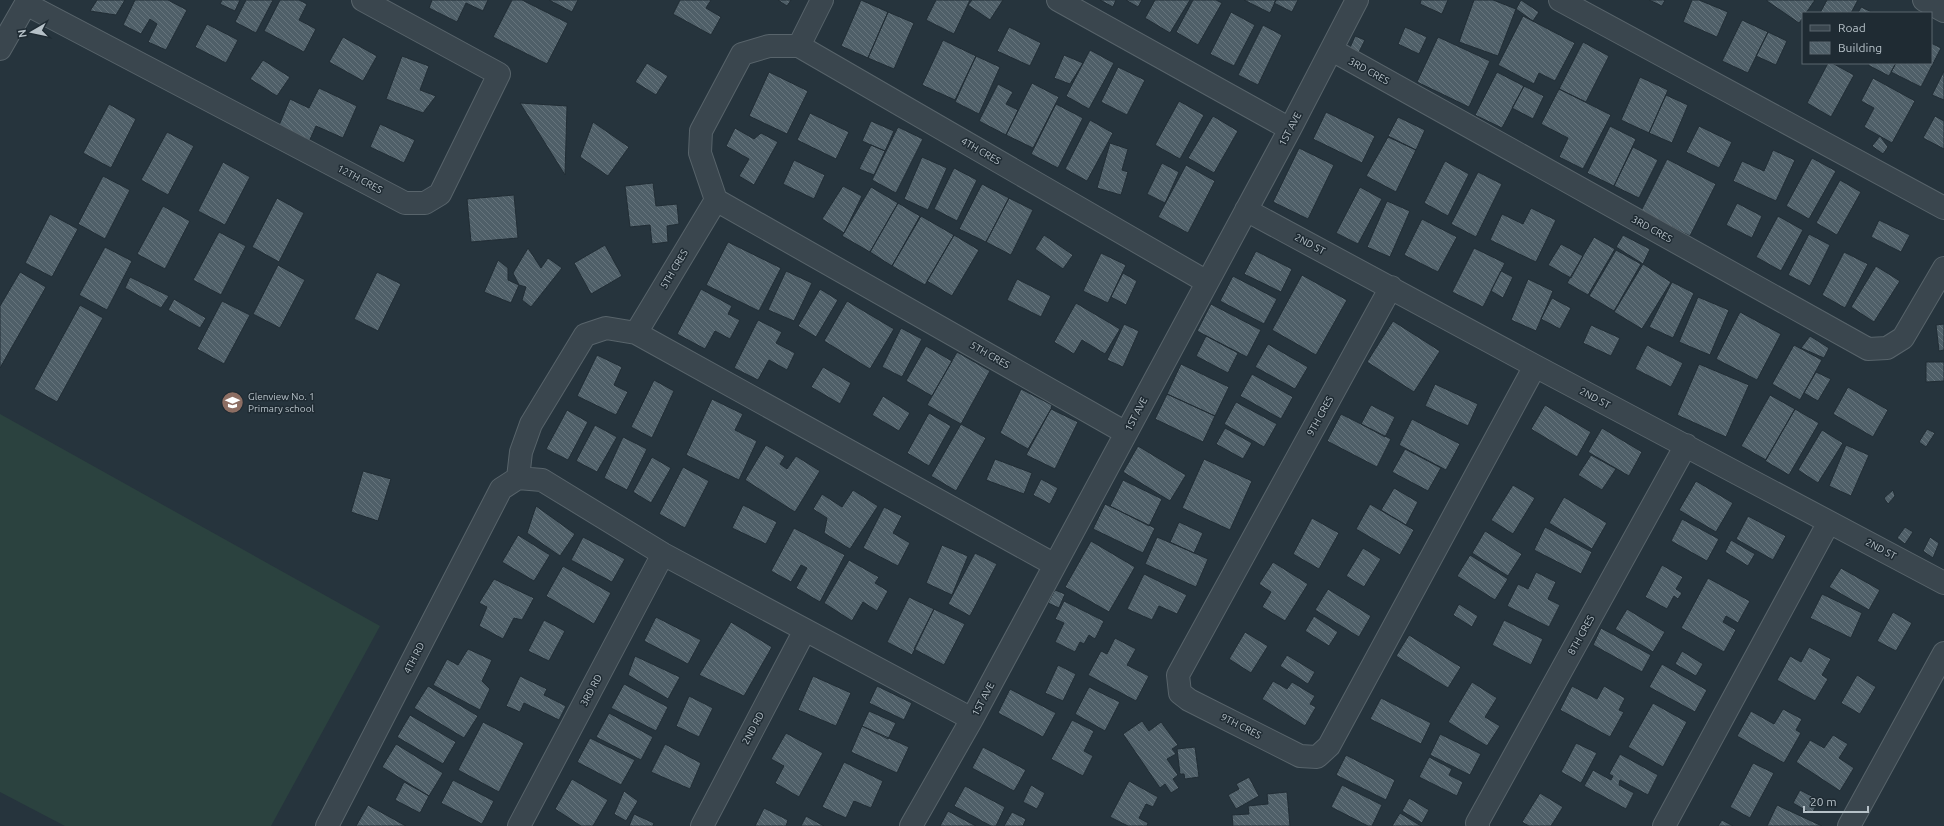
<svg xmlns="http://www.w3.org/2000/svg" width="1944" height="826" viewBox="0 0 1944 826" font-family="Ubuntu,sans-serif">
	<defs>
		<pattern id="building-back-hatch" width="6" height="6" patternUnits="userSpaceOnUse"><rect width="6" height="6" fill="#4f5f68"/><path d="M-1 5l2 2M0 0l6 6M5-1l2 2" fill="none" stroke="#66747c"/></pattern>
	</defs>
	<rect width="100%" height="100%" fill="#26343d"/>
	<path fill="#2b423f" d="M0 414 380 626 271 826H65L0 792Z"/>
	<path fill="url(#building-back-hatch)" stroke="#212d35" d="M97 0H125L116 15 90 11Z
		M135 0H168L187 10 166 50 148 42 157 24 150 19 141 34 123 25Z
		M222 0H240L235 11 220 4Z
		M246 0H273L256 33 235 22Z
		M280 0H299L307 4 299 20 316 29 304 52 264 31Z
		M432 0H488L483 11 466 3 457 22 429 8Z
		M512 0H522L568 23 547 64 493 37Z
		M549 0H578L572 12Z
		M680 0H711L706 8 721 17 711 35 673 14Z
		M778 0H791L787 6Z
		M861 0 888 12 868 58 841 46Z
		M936 0H970L954 34 926 20Z
		M972 0H1003L990 20 968 5Z
		M1100 0H1116L1113 7Z
		M1126 0H1142L1138 7Z
		M1155 0H1190L1170 33 1145 18Z
		M1193 0H1216L1222 3 1198 45 1176 32Z
		M1244 0H1276L1270 13Z
		M1276 0H1298L1292 12 1274 3Z
		M1421 0H1448L1442 14 1420 4Z
		M1474 0H1493L1516 9 1498 56 1459 42Z
		M1521 0 1539 12 1533 21 1516 9Z
		M1649 0H1665L1662 6Z
		M1692 0H1699L1728 12 1717 37 1683 22Z
		M1767 0H1815L1806 13H1803V18L1799 23 1767 1Z
		M1827 0H1858L1851 13H1820Z
		M1861 7 1874 13H1858Z
		M888 12 914 23 894 69 868 58Z
		M1231 12 1255 25 1234 66 1210 54Z
		M1523 16 1575 43 1555 81 1539 73 1534 84 1498 65Z
		M1742 20 1768 32 1748 73 1722 61Z
		M207 24 238 40 226 63 195 47Z
		M1263 25 1282 35 1258 85 1238 75Z
		M1009 27 1041 43 1030 66 997 51Z
		M1405 27 1427 37 1419 54 1398 44Z
		M1768 32 1787 41 1776 65 1756 56Z
		M1355 36 1365 40 1358 54 1349 50Z
		M343 37 377 56 363 81 329 62Z
		M1438 37 1490 61 1469 107 1417 82Z
		M943 40 976 56 955 100 922 85Z
		M1583 42 1609 56 1586 102 1559 89Z
		M1931 43 1941 48 1921 87 1891 72 1896 63H1931Z
		M1090 50 1114 63 1089 109 1066 96Z
		M1064 55 1083 63 1070 84 1054 78Z
		M402 56 429 66 420 90 436 96 423 113 386 99Z
		M976 56 1000 67 979 114 955 102Z
		M263 60 290 77 277 96 250 79Z
		M647 63 668 76 656 95 635 82Z
		M1828 63H1832L1854 75 1831 117 1807 103Z
		M1869 63H1896L1889 76 1868 65Z
		M1118 67 1145 80 1127 115 1101 102Z
		M1944 71V100L1932 95Z
		M769 72 808 91 787 134 749 116Z
		M1497 72 1524 86 1502 128 1475 115Z
		M1640 77 1668 90 1649 133 1621 120Z
		M1873 78 1915 101 1892 143 1864 127 1874 108 1861 101Z
		M1032 83 1059 97 1033 148 1006 135Z
		M998 84 1013 92 1006 104 1018 110 1006 135 979 121Z
		M1524 86 1544 96 1533 119 1512 108Z
		M319 88 357 106 343 138 316 126 308 144 277 130 290 99 309 108Z
		M1559 89 1611 115 1583 169 1559 157 1568 138 1541 124Z
		M1666 95 1688 105 1672 143 1649 133Z
		M1179 101 1204 115 1180 159 1155 145Z
		M520 103 567 106 565 175Z
		M109 104 136 119 111 168 83 153Z
		M1056 104 1083 118 1058 168 1031 154Z
		M1326 112 1375 136 1362 163 1313 139Z
		M810 113 849 132 836 159 797 140Z
		M1213 116 1238 131 1214 173 1188 158Z
		M1935 116 1944 121V149L1923 138Z
		M1398 117 1425 130 1416 150 1388 136Z
		M1090 120 1113 133 1087 181 1065 169Z
		M871 121 894 131 885 151 862 141Z
		M593 122 629 147 608 176 580 157Z
		M380 124 415 140 404 163 370 147Z
		M1610 126 1636 139 1614 186 1587 173Z
		M1699 126 1732 142 1719 168 1686 152Z
		M898 127 923 139 896 193 872 180Z
		M735 128 754 139 761 133 778 142 754 185 739 176 749 159 726 146Z
		M167 132 194 146 168 195 141 180Z
		M1880 136 1888 147 1883 154 1872 146Z
		M1388 137 1416 150 1396 192 1366 176Z
		M1110 143 1128 149 1122 170 1128 172 1121 195 1097 188Z
		M871 145 885 151 874 175 859 169Z
		M1633 147 1658 160 1639 198 1614 186Z
		M1299 148 1334 165 1308 219 1273 202Z
		M1773 150 1795 160 1776 201 1733 181 1742 161 1764 171Z
		M922 157 947 168 928 210 904 199Z
		M1812 158 1836 171 1809 219 1786 206Z
		M1667 159 1716 184 1690 236 1641 211Z
		M794 160 825 175 814 199 783 184Z
		M1445 161 1469 174 1448 216 1424 203Z
		M223 162 250 177 225 225 198 211Z
		M1162 163 1179 172 1165 203 1147 194Z
		M1186 165 1215 181 1188 233 1158 217Z
		M954 168 977 180 957 221 934 209Z
		M1478 172 1502 184 1476 237 1451 224Z
		M103 176 130 190 105 239 78 224Z
		M1840 180 1861 192 1837 235 1816 223Z
		M653 183 656 206 677 204 679 224 667 226 668 242 652 244 650 225 630 227 625 186Z
		M982 184 1009 198 986 242 959 229Z
		M843 186 862 196 844 233 822 219Z
		M871 187 898 203 870 252 842 236Z
		M1360 187 1382 199 1358 244 1336 233Z
		M514 195 518 238 471 242 467 199Z
		M277 198 304 213 279 262 252 247Z
		M1009 198 1033 210 1011 255 986 242Z
		M1387 201 1410 211 1390 257 1367 247Z
		M898 203 920 216 892 266 870 252Z
		M1737 203 1762 216 1752 238 1726 225Z
		M163 206 190 221 165 269 137 254Z
		M1531 208 1556 220 1536 262 1490 240 1502 214 1523 224Z
		M50 214 78 229 52 277 25 263Z
		M921 216 954 235 925 285 892 266Z
		M1778 216 1803 230 1781 271 1756 257Z
		M1422 219 1457 237 1438 272 1404 255Z
		M1879 220 1910 235 1901 252 1871 237Z
		M219 232 246 246 221 295 193 280Z
		M1809 234 1830 245 1810 286 1788 275Z
		M954 235 979 250 952 296 927 281Z
		M1044 235 1073 255 1063 269 1035 249Z
		M1623 235 1650 249 1643 264 1616 247Z
		M1594 237 1615 249 1588 295 1567 283Z
		M728 242 781 268 759 311 706 285Z
		M1561 244 1583 256 1571 278 1548 265Z
		M605 245 622 276 591 294 574 263Z
		M105 247 132 261 107 310 79 295Z
		M528 248 541 268 548 258 562 268 531 307 522 300 526 287 519 285 513 273Z
		M1474 248 1505 263 1483 307 1452 292Z
		M1616 250 1641 264 1614 311 1589 296Z
		M1256 251 1292 269 1281 292 1244 274Z
		M1844 252 1868 264 1845 308 1822 295Z
		M1101 253 1126 265 1108 303 1083 291Z
		M498 260 508 268V280L519 285 511 303 484 292Z
		M1643 264 1671 282 1642 329 1614 312Z
		M278 265 305 280 280 328 253 314Z
		M1876 266 1900 281 1874 322 1851 307Z
		M786 271 812 283 794 321 768 310Z
		M1501 271 1513 277 1503 298 1491 291Z
		M20 272 46 287 0 368V306Z
		M377 272 401 284 378 331 354 319Z
		M1123 273 1137 281 1126 305 1111 297Z
		M1302 275 1347 300 1316 355 1272 330Z
		M1233 276 1277 299 1264 324 1220 301Z
		M130 277 169 296 161 308 125 288Z
		M1017 279 1051 296 1041 317 1007 300Z
		M1528 279 1553 291 1536 331 1511 320Z
		M1672 282 1694 293 1673 338 1649 327Z
		M701 289 732 306 728 314 740 320 730 339 715 331 705 349 677 334Z
		M820 289 838 300 816 337 798 326Z
		M1698 297 1729 310 1710 355 1679 342Z
		M1552 298 1571 308 1560 329 1541 319Z
		M174 299 206 318 200 328 168 310Z
		M222 301 250 315 224 364 197 349Z
		M847 301 894 329 870 369 824 341Z
		M1076 303 1120 329 1105 354 1082 340 1074 354 1054 342Z
		M1211 304 1261 330 1247 357 1197 331Z
		M80 305 103 318 57 402 34 389Z
		M1740 312 1781 334 1757 380 1716 359Z
		M758 320 782 332 776 343 795 353 787 370 769 360 758 380 734 368Z
		M1393 321 1440 351 1414 392 1367 362Z
		M1124 324 1139 331 1123 367 1107 360Z
		M1944 324V350L1939 351 1936 325Z
		M1591 325 1620 338 1611 356 1583 343Z
		M901 328 922 339 902 377 882 367Z
		M1206 336 1238 353 1228 373 1196 356Z
		M1810 336 1829 348 1824 358 1801 348Z
		M1268 344 1308 367 1295 389 1255 367Z
		M1647 345 1683 363 1671 387 1635 369Z
		M1794 345 1822 360 1800 400 1772 384Z
		M926 346 952 361 932 396 906 381Z
		M957 352 990 371 961 424 927 405Z
		M597 355 622 367 614 385 628 392 616 415 577 396Z
		M1926 362H1944V381L1926 382Z
		M1181 364 1229 387 1215 416 1167 394Z
		M1699 364 1749 385 1726 437 1677 415Z
		M823 367 851 383 840 404 811 387Z
		M1816 372 1831 379 1818 401 1804 393Z
		M1252 374 1293 397 1281 419 1240 396Z
		M654 380 674 391 652 438 631 427Z
		M1435 384 1478 404 1468 426 1425 406Z
		M1848 387 1888 410 1873 437 1833 414Z
		M1021 389 1052 405 1051 409 1028 449 1000 433Z
		M1167 394 1215 416 1203 442 1155 419Z
		M1770 395 1795 409 1766 460 1741 446Z
		M883 396 910 413 899 431 872 415Z
		M712 399 743 414 735 430 757 441 739 480 686 455Z
		M1236 402 1277 424 1264 447 1224 424Z
		M1371 405 1395 417 1385 437 1361 424Z
		M1545 405 1591 432 1577 457 1531 429Z
		M1051 409 1078 422 1055 469 1026 455Z
		M1795 409 1819 423 1789 475 1765 461Z
		M567 410 588 422 568 460 546 449Z
		M929 413 951 426 929 466 907 453Z
		M1341 414 1391 439 1377 467 1327 441Z
		M1412 419 1460 444 1446 470 1399 445Z
		M961 424 986 438 956 491 931 476Z
		M595 425 617 437 597 472 576 461Z
		M1225 428 1252 443 1243 459 1216 444Z
		M1602 428 1642 452 1629 476 1588 452Z
		M1927 429 1935 433 1926 447 1919 442Z
		M1822 430 1843 443 1818 483 1798 470Z
		M623 437 647 449 627 490 604 478Z
		M766 445 785 456 780 464 787 469 796 456 820 471 795 512 745 480Z
		M1846 445 1869 455 1851 496 1829 486Z
		M1138 446 1186 475 1170 501 1123 472Z
		M1405 449 1441 468 1428 491 1392 472Z
		M1591 455 1616 469 1602 490 1578 475Z
		M652 457 671 468 651 503 633 492Z
		M995 459 1032 473 1024 494 986 480Z
		M1204 459 1252 481 1230 530 1182 508Z
		M683 467 709 481 685 528 659 514Z
		M363 471 391 479 378 521 351 512Z
		M1041 479 1058 488 1050 504 1033 495Z
		M1123 480 1162 499 1149 526 1110 506Z
		M1696 481 1733 503 1716 532 1679 510Z
		M1513 485 1535 498 1513 534 1491 520Z
		M1394 488 1418 502 1406 525 1381 510Z
		M853 490 878 506 850 549 824 533 827 518 813 509 822 494 842 507Z
		M1893 490 1895 496 1888 504 1884 498Z
		M1564 497 1607 523 1592 549 1549 523Z
		M1105 504 1155 528 1143 553 1093 529Z
		M1370 504 1414 530 1400 555 1356 529Z
		M743 505 777 522 766 544 732 528Z
		M536 506 575 534 560 556 527 533Z
		M884 507 902 516 893 533 910 543 898 566 863 548Z
		M1748 516 1786 536 1773 560 1736 539Z
		M1312 518 1339 533 1319 569 1293 554Z
		M1682 519 1719 539 1707 561 1671 541Z
		M1179 522 1203 533 1194 553 1170 542Z
		M1545 527 1592 552 1581 574 1534 550Z
		M1905 527 1913 532 1905 544 1897 538Z
		M794 528 845 555 820 602 796 588 807 568 801 565 791 582 771 571Z
		M1485 531 1522 554 1508 576 1472 553Z
		M518 535 550 555 534 581 502 562Z
		M583 537 625 559 612 582 571 560Z
		M1157 537 1208 559 1196 587 1145 564Z
		M1930 537 1939 543 1933 558 1923 551Z
		M1731 540 1755 554 1748 566 1725 552Z
		M1091 541 1135 567 1109 612 1065 587Z
		M942 545 968 556 952 595 926 583Z
		M1363 548 1381 559 1364 587 1346 576Z
		M975 553 997 564 970 616 948 604Z
		M1470 555 1508 579 1495 600 1457 576Z
		M849 560 879 577 875 583 888 591 877 611 863 602 852 621 824 603Z
		M1273 562 1308 584 1285 621 1262 607 1271 592 1259 584Z
		M1662 565 1683 577 1676 589 1682 593 1678 599 1674 596 1667 609 1645 597Z
		M563 566 611 593 594 624 546 596Z
		M1841 568 1880 590 1869 610 1829 587Z
		M1536 572 1556 582 1548 599 1560 605 1549 627 1507 606 1518 584 1528 589Z
		M1144 574 1187 595 1177 614 1159 606 1152 620 1127 609Z
		M1708 578 1750 601 1738 623 1726 616 1723 622 1736 630 1724 652 1681 628Z
		M494 579 534 598 522 620 514 618 503 639 479 626 487 607 479 603Z
		M1328 589 1371 616 1359 637 1315 610Z
		M1055 590 1065 594 1059 608 1048 603Z
		M1822 594 1862 613 1851 638 1810 618Z
		M909 597 934 609 912 655 887 642Z
		M1064 601 1104 621 1095 639 1089 635 1084 644 1080 642 1075 652 1055 642 1064 623 1055 619Z
		M1459 604 1478 616 1472 627 1453 615Z
		M934 609 965 624 944 665 914 649Z
		M1627 609 1665 632 1653 652 1615 629Z
		M1893 612 1912 623 1896 651 1877 641Z
		M1314 616 1338 632 1329 646 1305 631Z
		M656 617 701 640 688 664 644 641Z
		M544 620 565 631 549 661 528 651Z
		M1504 620 1543 639 1531 665 1492 645Z
		M731 622 772 647 744 696 699 675Z
		M1601 628 1651 655 1642 672 1593 645Z
		M1245 632 1268 646 1251 673 1229 659Z
		M1409 635 1461 667 1448 688 1396 656Z
		M1115 638 1136 649 1127 665 1149 676 1136 701 1088 675 1101 651 1107 654Z
		M1809 647 1831 659 1822 675 1828 679 1815 701 1777 680 1790 656 1801 662Z
		M468 649 492 660 482 681 490 689 480 710 433 685 447 659 458 665Z
		M1682 651 1703 664 1696 676 1675 664Z
		M1287 655 1315 672 1308 684 1280 666Z
		M635 656 680 677 668 699 628 675Z
		M1662 664 1707 690 1695 712 1649 687Z
		M1058 665 1076 674 1063 701 1045 693Z
		M1857 675 1876 687 1860 714 1841 703Z
		M520 676 547 689 544 695 566 706 559 720 524 703 520 712 506 706Z
		M813 676 851 693 836 726 798 710Z
		M1273 681 1287 689 1292 682 1315 696 1310 704 1316 707 1305 726 1262 699Z
		M1472 682 1497 698 1485 717 1500 726 1487 746 1448 722Z
		M624 684 668 707 656 731 611 708Z
		M428 686 478 716 464 738 414 708Z
		M877 686 912 703 904 720 869 703Z
		M1572 686 1597 699 1604 686 1625 698 1619 710 1624 712 1610 737 1560 710Z
		M1089 687 1120 702 1105 731 1075 714Z
		M1010 689 1056 713 1043 737 998 713Z
		M689 696 713 708 699 737 676 726Z
		M1381 698 1431 723 1421 744 1370 719Z
		M1653 703 1687 722 1663 767 1628 747Z
		M1783 709 1802 719 1796 730 1801 733 1784 763 1737 736 1751 711 1774 724Z
		M869 711 896 723 888 739 862 726Z
		M609 713 653 737 641 760 596 737Z
		M410 715 456 742 443 764 397 737Z
		M1072 720 1094 731 1084 751 1093 756 1083 776 1051 759Z
		M1142 721 1149 731 1161 722 1178 745 1172 749 1176 754 1167 759 1178 775 1173 779 1179 788 1171 793 1165 784 1160 788 1123 734Z
		M483 722 524 743 499 792 458 770Z
		M862 726 909 747 897 773 851 752Z
		M786 733 823 753 799 797 775 783 784 766 771 759Z
		M1440 734 1481 754 1470 775 1430 755Z
		M1833 735 1848 744 1839 758 1854 768 1840 791 1796 762 1810 740 1824 748Z
		M590 738 635 760 621 785 577 762Z
		M1576 743 1597 753 1581 783 1561 772Z
		M396 744 443 773 429 796 382 767Z
		M665 744 701 763 690 789 651 772Z
		M983 747 1026 770 1014 791 972 768Z
		M1195 747 1199 777 1185 779 1184 774H1180L1177 749Z
		M1620 754 1658 775 1648 795 1620 780 1619 785 1634 793 1626 809 1584 786 1593 770 1611 780 1613 776 1609 774Z
		M1346 755 1395 780 1386 800 1336 775Z
		M1429 757 1452 769 1449 775 1463 782 1457 796 1419 777Z
		M844 762 883 781 871 808 854 801 846 818 822 807Z
		M1753 763 1774 773 1750 818 1730 807Z
		M1249 777 1259 796 1236 809 1228 795 1239 789 1236 784Z
		M572 779 608 800 593 826H581L555 809Z
		M453 780 494 801 482 824 441 803Z
		M1129 781 1158 797 1153 807 1146 804 1139 818 1148 823 1147 826H1128L1110 817Z
		M404 782 429 796 420 813 395 800Z
		M1031 785 1045 793 1037 809 1023 802Z
		M1342 785 1382 805 1372 826H1368L1331 807Z
		M965 786 1005 807 996 826H991L954 806Z
		M1800 790 1819 800 1812 814 1793 803Z
		M624 791 638 801 626 821 614 814Z
		M1287 792 1290 826H1233L1232 815 1249 814 1248 806 1268 804 1267 794Z
		M1540 793 1563 807 1551 826H1529L1522 822Z
		M1409 798 1429 810 1422 823 1402 811Z
		M368 805 406 826H356Z
		M1777 805 1822 826H1767Z
		M764 808 788 820 786 826H755Z
		M948 811 976 826H940Z
		M1012 812 1026 819 1023 826H1004Z
		M1400 813 1421 826H1392Z
		M634 814 654 823 653 826H629Z
		M806 816 824 826H801Z
		M1722 820 1733 826H1718Z"/>
	<g fill="none" stroke-linecap="round" stroke-linejoin="round">
		<defs>
			<path id="minor" d="M822 0 799 46 1207 282
				M1058 0 1290 129
				M1560 0 1944 208
				M1924 0 1944 11
				M26 4 405 203H425L440 194 499 74 363 0
				M0 49 28 0
				M1332 50 1868 349 1887 348 1903 338 1944 268
				M716 200 700 153 701 131 742 54 769 46H799
				M1246 210 1535 366 1944 583
				M1391 287 1178 675 1180 693 1189 700 1300 756 1317 757 1329 746 1535 366
				M518 478 521 452 531 424 585 335 606 328 636 333
				M1055 565 636 333 716 200 1126 433
				M327 826 501 489 518 478 542 480 663 554 972 719
				M519 826 663 554
				M702 826 805 630
				M911 826 972 719 1290 129 1357 0
				M1478 826 1477 823 1686 445
				M1664 826 1829 522
				M1849 826 1944 653"/>
		</defs>
		<use href="#minor" stroke="#58646b" stroke-width="24"/>
		<use href="#minor" stroke="#3a464e" stroke-width="22"/>
	</g>
	<defs>
		<symbol id="school-disc" viewBox="-11 -11 22 22"><circle r="9.5" fill="#8d6e63" stroke="#1f2b33"/><path d="M0-5L7-2L0 1L-7-2ZM-4 1L0 2.5L4 1V4Q0 6-4 4Z" fill="#fff"/></symbol>
	</defs>
	<g fill-rule="evenodd">
		<use href="#school-disc" x="220" y="390" width="25" height="25"/>
	</g>
	<g text-anchor="middle" dominant-baseline="central" stroke-width="3" stroke-linejoin="round" paint-order="stroke">
		<g font-size="10" fill="#b6c1c8" stroke="#1f2b33">
			<text transform="translate(1369 71) rotate(29)">3RD CRES</text>
			<text transform="translate(1290 129) rotate(-62)">1ST AVE</text>
			<text transform="translate(981 151) rotate(30)">4TH CRES</text>
			<text transform="translate(360 179) rotate(28)">12TH CRES</text>
			<text transform="translate(1652 229) rotate(29)">3RD CRES</text>
			<text transform="translate(1310 244) rotate(28)">2ND ST</text>
			<text transform="translate(674 269) rotate(-59)">5TH CRES</text>
			<text transform="translate(990 355) rotate(30)">5TH CRES</text>
			<text transform="translate(1595 398) rotate(28)">2ND ST</text>
			<text transform="translate(1136 414) rotate(-62)">1ST AVE</text>
			<text transform="translate(1320 416) rotate(-61)">9TH CRES</text>
			<text transform="translate(1881 549) rotate(28)">2ND ST</text>
			<text transform="translate(1581 635) rotate(-61)">8TH CRES</text>
			<text transform="translate(414 658) rotate(-63)">4TH RD</text>
			<text transform="translate(591 690) rotate(-62)">3RD RD</text>
			<text transform="translate(983 699) rotate(-62)">1ST AVE</text>
			<text transform="translate(1241 726) rotate(27)">9TH CRES</text>
			<text transform="translate(753 728) rotate(-62)">2ND RD</text>
		</g>
		<g font-size="10" fill="#b6c1c8" stroke="#1f2b33" text-anchor="start">
			<text x="248" y="396">Glenview No. 1<tspan x="248" dy="12">Primary school</tspan></text>
		</g>
	</g>
	<rect x="1802" y="12" width="130" height="52" fill="#1f2b33" stroke="#5b676f"/>
	<rect x="1810" y="25" width="20" height="6" fill="#3a464e" stroke="#5b676f"/>
	<text x="1838" y="32" font-size="12" fill="#b6c1c8">Road</text>
	<rect x="1810" y="42" width="20" height="12" fill="url(#building-back-hatch)" stroke="#5b676f"/>
	<text x="1838" y="52" font-size="12" fill="#b6c1c8">Building</text>
	<g transform="translate(32 32) rotate(261)" stroke="#1f2b33" stroke-width="3" paint-order="stroke">
	<path d="M0-3L7 15L0 10L-7 15Z" fill="#b6c1c8"/>
	<text y="-6" font-size="11" font-weight="bold" text-anchor="middle" fill="#b6c1c8">N</text>
	</g>
	<path d="M1804 806v6h64v-6" fill="none" stroke="#b6c1c8" stroke-width="2"/>
	<text x="1810" y="806" font-size="12" fill="#b6c1c8" stroke="#1f2b33" stroke-width="3" paint-order="stroke">20 m</text>
</svg>
